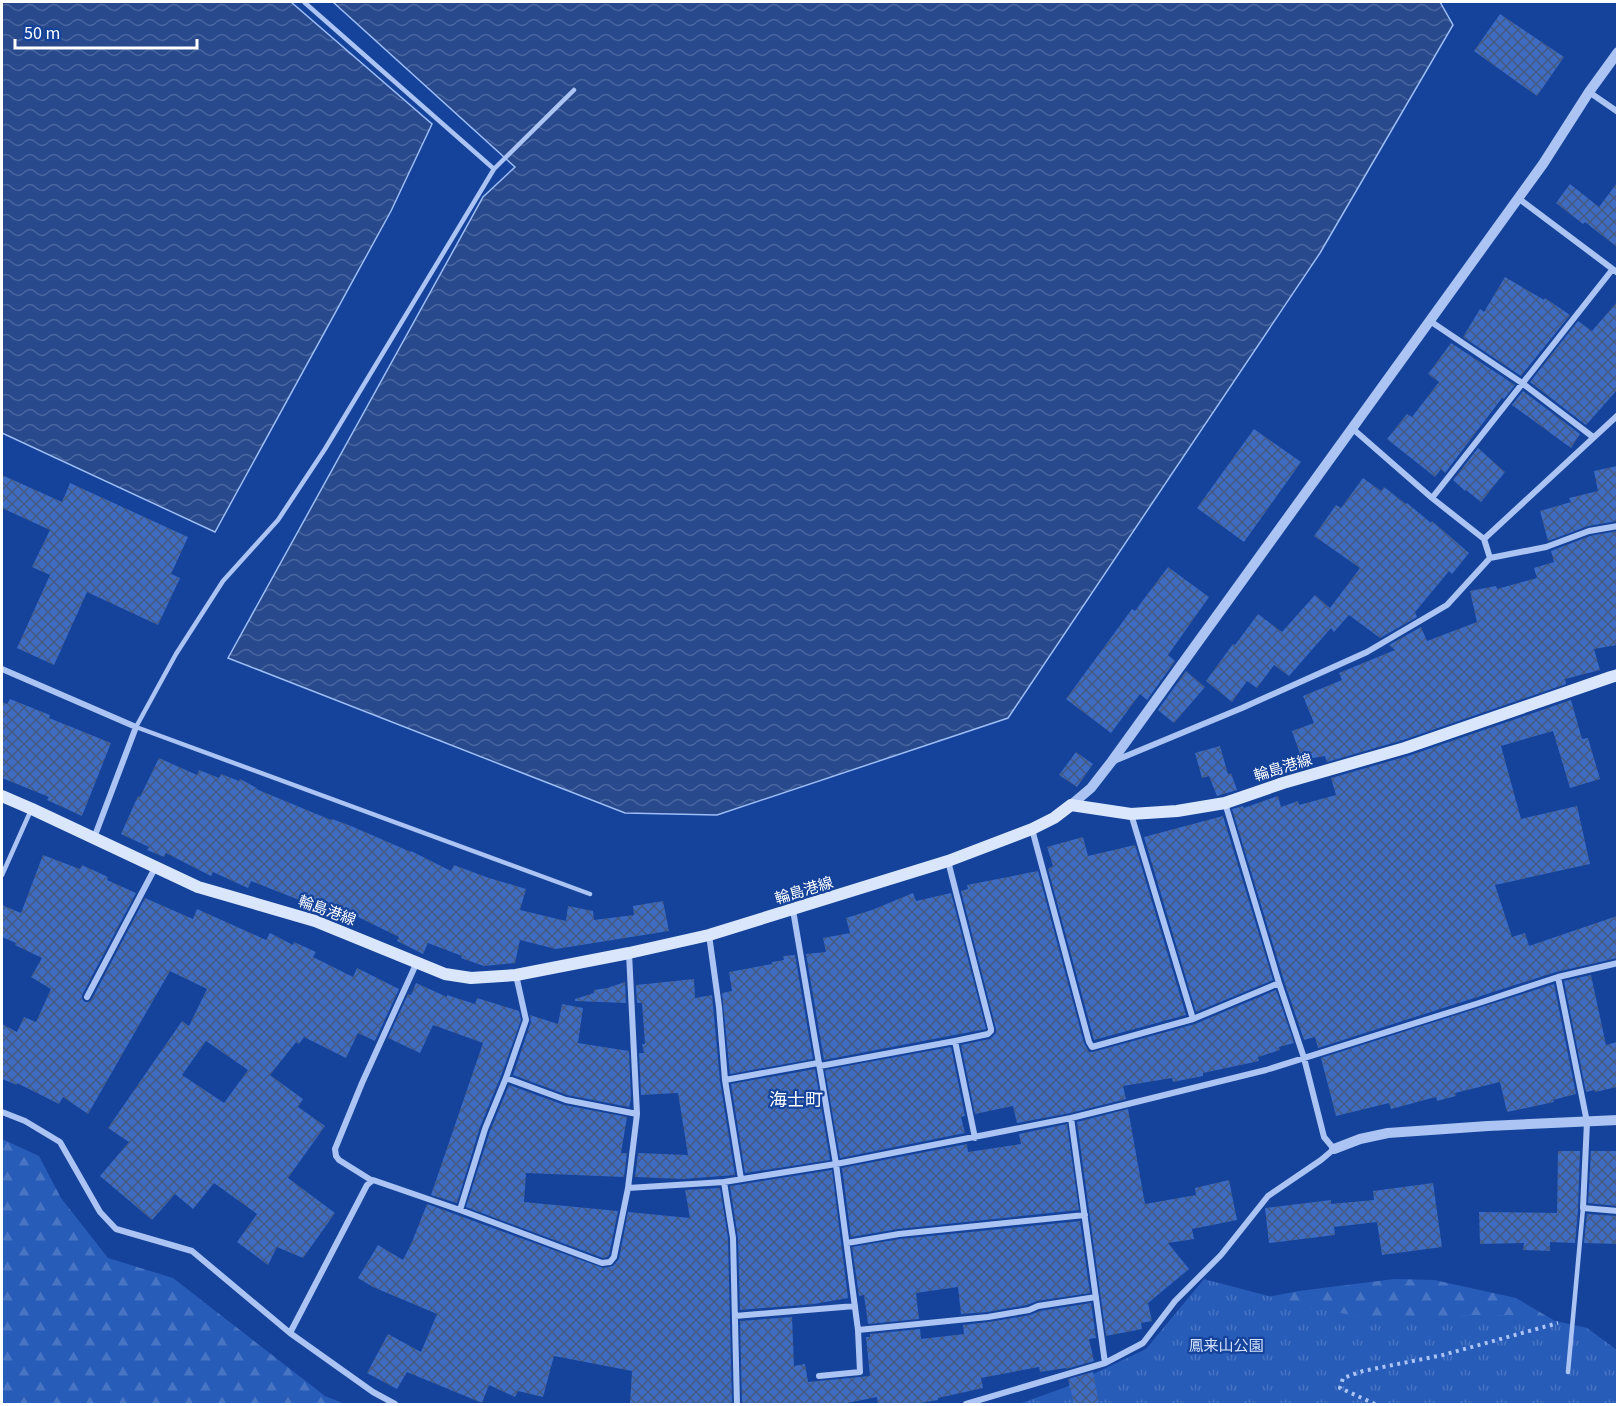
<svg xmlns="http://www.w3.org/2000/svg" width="1619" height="1406" viewBox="0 0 1619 1406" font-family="'Source Sans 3','Noto Sans JP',sans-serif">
	<defs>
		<pattern id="forest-firs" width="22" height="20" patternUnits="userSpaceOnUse" patternTransform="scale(1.5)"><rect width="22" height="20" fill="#285cb9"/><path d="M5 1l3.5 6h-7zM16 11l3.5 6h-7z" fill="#4874c4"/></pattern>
		<pattern id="park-tufts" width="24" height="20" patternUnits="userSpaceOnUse" patternTransform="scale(1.5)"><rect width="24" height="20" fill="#285cb9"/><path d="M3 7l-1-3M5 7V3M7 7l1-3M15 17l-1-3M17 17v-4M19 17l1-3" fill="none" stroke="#4874c4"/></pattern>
		<pattern id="water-waves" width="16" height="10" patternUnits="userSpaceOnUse" patternTransform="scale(1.5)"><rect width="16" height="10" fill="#284a8d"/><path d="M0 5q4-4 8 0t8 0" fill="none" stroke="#48659e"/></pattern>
		<pattern id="building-cross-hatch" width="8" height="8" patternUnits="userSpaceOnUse" patternTransform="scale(1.5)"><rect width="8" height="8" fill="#3d6cc2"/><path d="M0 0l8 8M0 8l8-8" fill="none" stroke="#455a81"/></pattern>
	</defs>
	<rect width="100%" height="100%" fill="#15439b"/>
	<path fill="url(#forest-firs)" d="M2 1139 39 1156 61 1198 108 1258 173 1278 325 1396 345 1404H2Z
		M1394 1279 1434 1280 1516 1298 1560 1324 1617 1404H1185L1203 1309 1299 1291Z"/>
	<path fill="url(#park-tufts)" d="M1204 1279 1321 1310 1379 1319 1465 1315H1529L1587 1328 1617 1350V1404H1019L1066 1387 1146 1349Z"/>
	<path fill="url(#water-waves)" stroke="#9dbdf5" stroke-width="1.5" d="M2 2H291L432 124 391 211 215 532 2 433Z
		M333 2H1440L1453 25 1320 253 1008 718 717 815 625 813 228 658 483 197 515 167Z"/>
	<path fill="url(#building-cross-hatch)" fill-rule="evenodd" d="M1500 14 1564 57 1537 96 1474 51Z
		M1617 183V247L1585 222 1583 224 1556 203 1570 184 1599 207Z
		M1505 277 1544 300 1545 298 1570 315 1521 376 1463 337 1480 309 1484 312Z
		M1617 302V390L1586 425 1530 382 1578 321 1592 331Z
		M1451 343 1515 385 1504 399 1502 398 1445 473 1441 469 1435 477 1387 439 1407 414 1412 417 1439 382 1428 374Z
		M1523 391 1580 434 1571 448 1512 405Z
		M1254 429 1301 462 1244 542 1197 508Z
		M1478 448 1505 472 1481 502 1466 490 1465 491 1453 480Z
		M1617 466V521L1588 526 1548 541 1540 511 1571 502 1569 498 1598 491 1594 471Z
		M2 475 62 502 70 483 188 537 171 574 180 578 158 625 87 592 54 665 17 648 50 575 32 567 50 530 2 508Z
		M1363 478 1381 491 1384 487 1406 504 1407 503 1431 523 1432 521 1469 553 1452 574 1449 571 1415 612 1417 617 1380 638 1349 615 1334 632 1331 628 1289 676 1274 665 1257 688 1247 681 1232 702 1206 681 1233 644 1235 645 1258 614 1282 632 1315 595 1330 608 1360 568 1314 536 1336 505 1341 508Z
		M1617 531V645L1594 649 1600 670 1565 679 1566 684 1403 740 1327 762 1325 756 1302 760 1292 731 1314 723 1303 696 1342 680 1339 673 1395 650 1389 645 1421 627 1427 641 1477 622 1470 591 1496 586 1497 589 1537 578 1534 568 1554 562 1551 551 1590 536Z
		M1168 567 1209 597 1168 655 1175 661 1147 700 1140 694 1111 733 1066 699 1132 609 1135 611Z
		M1186 671 1205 687 1174 723 1158 710Z
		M10 699 50 715 49 718 111 743 82 816 47 800 49 797 2 778V702L7 704Z
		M1571 700 1582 739 1588 738 1600 779 1570 788 1553 731 1501 746 1521 819 1577 806 1590 864 1495 885 1512 937 1525 933 1529 946 1617 916V958L1556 972 1318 1048 1315 1037 1304 1040 1284 981 1232 809 1243 806 1244 808 1278 796 1281 807 1298 801 1299 805 1336 795 1331 778 1408 756Z
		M1220 746 1228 774 1231 773 1237 790 1217 796 1209 776 1202 778 1195 753Z
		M1076 752 1093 764 1077 787 1059 775Z
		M159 758 197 775 199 770 219 778 221 774 239 781 240 779 257 788 256 789 331 820 332 819 351 826 411 852V851L451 871 454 865 486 877 526 889 520 910 566 921 568 906 593 911 594 920 634 915 633 906 663 901 669 931 556 949 520 940 515 963 484 966 461 958 462 956 428 943 423 954 397 941 399 937 350 913 344 923 307 903 251 881 248 888 213 872 211 876 166 853 164 857 147 850 149 847 121 834 138 796 140 797Z
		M1223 816 1273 980 1196 1012 1144 837Z
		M1083 837 1088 856 1135 845 1186 1015 1094 1040 1048 869 1053 866 1047 847Z
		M43 855 80 869 82 865 108 877 107 880 136 893 82 995V999L85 1002H89L92 999 145 898 193 919 197 909 266 940 270 933 293 945 294 942 316 952 313 957 353 977 357 968 399 989 375 1041 358 1033 346 1058 304 1037 299 1044 296 1042 270 1075 303 1099 298 1107 325 1126 288 1178 335 1213 303 1258 277 1247 268 1265 237 1242 257 1214 214 1183 193 1209 175 1194 152 1220 100 1176 129 1142 108 1128 182 1021 189 1026 207 989 170 971 88 1114 63 1097 59 1104 17 1083V1085L2 1079V1024L17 1032 24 1017 36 1022 51 989 31 977 42 958 15 945 16 943 2 937V905L21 913ZM206 1041 248 1070 224 1103 182 1075Z
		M1038 871 1084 1043 1089 1052H1093L1195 1024 1276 990 1294 1043 1279 1047 1280 1050 1258 1057 1259 1061 1203 1073V1076L1173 1082 1172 1078 1123 1086 1126 1099 1070 1113 1017 1123 1013 1106 975 1114 961 1045 990 1039 996 1033V1029L961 891 968 889 967 885Z
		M913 893 916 901 951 893 986 1029 824 1060 806 954 826 952 823 938 850 933 846 918 872 910Z
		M795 955 813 1059 730 1074 722 993 732 991 729 972 772 964V962L784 960 783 956Z
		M1591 975 1606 1045 1617 1042V1087L1595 1092 1594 1090 1586 1092 1564 981Z
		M694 979 695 998 712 995 720 1081 735 1175 683 1179 635 1177 638 1153 688 1155 678 1093 641 1095 639 1053H644L642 1044H645L642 1003H637L636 985Z
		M625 982 626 1003 575 1001V999L594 993V990L607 988Z
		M416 983 447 997V995L475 1004 477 998 519 1011 521 1020 501 1076 480 1127 457 1203 431 1195 483 1043 433 1025 420 1053 388 1038 408 994 411 995Z
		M1554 984 1576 1094 1553 1100 1554 1102 1507 1112 1500 1082 1455 1093 1456 1096 1437 1101 1436 1097 1391 1109 1389 1103 1336 1116 1321 1058Z
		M562 1004 583 1008 578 1043 629 1051 631 1099 629 1107 567 1095 513 1075 531 1022 530 1015 558 1024Z
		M951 1047 965 1116 961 1117 965 1133 840 1158 825 1070Z
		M815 1069 830 1160 745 1173 731 1084Z
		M509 1085 564 1105 627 1117 621 1153H627L624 1177 526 1173 524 1202 618 1211 609 1255 607 1257 603 1258 466 1207 490 1131Z
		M1128 1109 1145 1204 1196 1195 1195 1188 1229 1180 1237 1220 1192 1229 1194 1239 1168 1243 1189 1269 1148 1303 1152 1321 1141 1323 1142 1329 1106 1336 1077 1122Z
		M1067 1124 1079 1210 898 1229 851 1237 842 1168 967 1144 968 1152 1021 1144 1019 1134Z
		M1558 1151H1580L1578 1210 1575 1243 1550 1242V1251L1523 1250 1524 1243 1480 1244 1479 1212 1557 1213Z
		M1591 1151H1617V1206L1588 1203Z
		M832 1170 848 1298 814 1304 740 1310 738 1238 730 1186Z
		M1433 1183 1442 1247 1382 1255 1377 1222 1334 1227 1335 1235 1269 1243 1265 1208 1331 1200V1204L1374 1200 1373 1191Z
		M720 1188 728 1238 732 1404H630L632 1371 554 1356 543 1397 518 1391 515 1397 489 1385 482 1403 407 1372 397 1389 367 1373 388 1334 421 1352 437 1314 373 1287 358 1278 378 1245 403 1260 412 1242 427 1204 603 1268 613 1266 619 1259 628 1212 690 1218 685 1190Z
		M1587 1214 1617 1216V1244L1584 1243Z
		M1080 1221 1090 1293 1037 1301 1027 1305 987 1312 961 1314 958 1287 916 1293 919 1319 868 1324 864 1295 859 1296 852 1247 900 1239Z
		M1091 1303 1096 1338 1089 1339 1094 1361 1066 1369V1368L1040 1372 1039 1367 981 1378 983 1388 938 1398V1400L915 1404H878L877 1397 842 1404H742L740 1321 792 1317 794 1366 805 1364 808 1382 870 1376 866 1337H870V1334L920 1329 921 1339 964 1334 963 1325 989 1322 1030 1315 1040 1311Z
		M1093 1372 1099 1404H1074L1068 1379Z"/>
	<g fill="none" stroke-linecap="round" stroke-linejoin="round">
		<path stroke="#abc4f3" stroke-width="4" stroke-dasharray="3 4.5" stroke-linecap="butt" d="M1375 1404 1340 1388 1343 1378 1363 1371 1443 1355 1558 1323"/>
		<path stroke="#abc4f3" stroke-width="4.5" d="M304 2 494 169 325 449 278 520 223 581 176 654 136 727 590 894
			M494 169 574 90
			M2 875 31 810
			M1568 1372 1583 1208"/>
		<path stroke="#abc4f3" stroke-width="6" d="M1589 92 1618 112
			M1518 198 1618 273
			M1430 321 1522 383 1593 437
			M1353 429 1432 498 1484 539 1490 558
			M1432 498 1612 270
			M1484 539 1618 415
			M2 669 136 727 94 838
			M1114 761 1242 708 1367 652 1447 605 1490 558 1546 547 1589 531 1618 526
			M1131 814 1193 1019
			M1032 829 1089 1042 1092 1047 1193 1019 1279 983
			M948 861 991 1029V1031L988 1034 955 1041 975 1138
			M793 910 836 1164 858 1330 860 1372 819 1376
			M709 935 719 1007 725 1080 741 1179
			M1558 977 1587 1122 1583 1208 1618 1211
			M87 997 155 868
			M820 1066 955 1041
			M506 1078 566 1100 637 1114
			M725 1080 818 1063
			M2 1112 25 1121 60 1142 100 1212 116 1229 192 1251 290 1333 373 1392 395 1404
			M1071 1118 1105 1363
			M371 1180 339 1160 336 1156 335 1149 362 1083 417 962
			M724 1182 733 1238 737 1404
			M628 1188 724 1182 836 1164 1071 1118 1266 1070 1479 1003 1558 977 1618 963
			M460 1210 485 1129 506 1078 526 1020 516 975
			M847 1243 899 1234 1085 1215
			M735 1316 855 1306
			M858 1330 988 1317 1029 1310 1038 1306 1096 1297
			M290 1333 367 1185 373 1180 460 1210 602 1263 610 1262 614 1257 628 1188 637 1114 629 953
			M966 1404 1105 1363 1143 1343 1175 1301 1221 1255 1268 1196 1321 1160 1334 1149 1324 1137 1304 1058 1279 983 1225 803"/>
		<path stroke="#abc4f3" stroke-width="10" d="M1071 805 1091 788 1112 761 1543 164 1589 92 1618 52
			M1334 1149 1360 1139 1388 1133 1488 1126 1618 1120"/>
		<path stroke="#dae6fc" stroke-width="12" d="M2 796 32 809 198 887 315 921 445 974 471 978 516 975 629 953 709 935 948 861 1032 829 1054 818 1071 805 1131 814 1177 811 1225 803 1283 783 1405 748 1611 677 1618 675"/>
	</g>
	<g text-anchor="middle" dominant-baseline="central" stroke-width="4.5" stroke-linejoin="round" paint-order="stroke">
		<g font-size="15" fill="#fff" stroke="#15439b">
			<text transform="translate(1283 768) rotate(-17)">輪島港線</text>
			<text transform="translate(804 891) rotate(-17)">輪島港線</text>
			<text transform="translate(327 911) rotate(20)">輪島港線</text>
		</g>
		<g font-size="15" fill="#d3e2fd" stroke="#15439b">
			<text x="1226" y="1346">鳳来山公園</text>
		</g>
		<g font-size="18" fill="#fff" stroke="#15439b">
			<text x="796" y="1100">海士町</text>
		</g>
	</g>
	<rect width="1619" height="1406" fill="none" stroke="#ffffff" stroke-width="6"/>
	<path d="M15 39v9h182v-9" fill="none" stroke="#ffffff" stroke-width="3"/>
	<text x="24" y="39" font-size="18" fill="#ffffff" stroke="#15439b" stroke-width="4.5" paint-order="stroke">50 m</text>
</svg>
